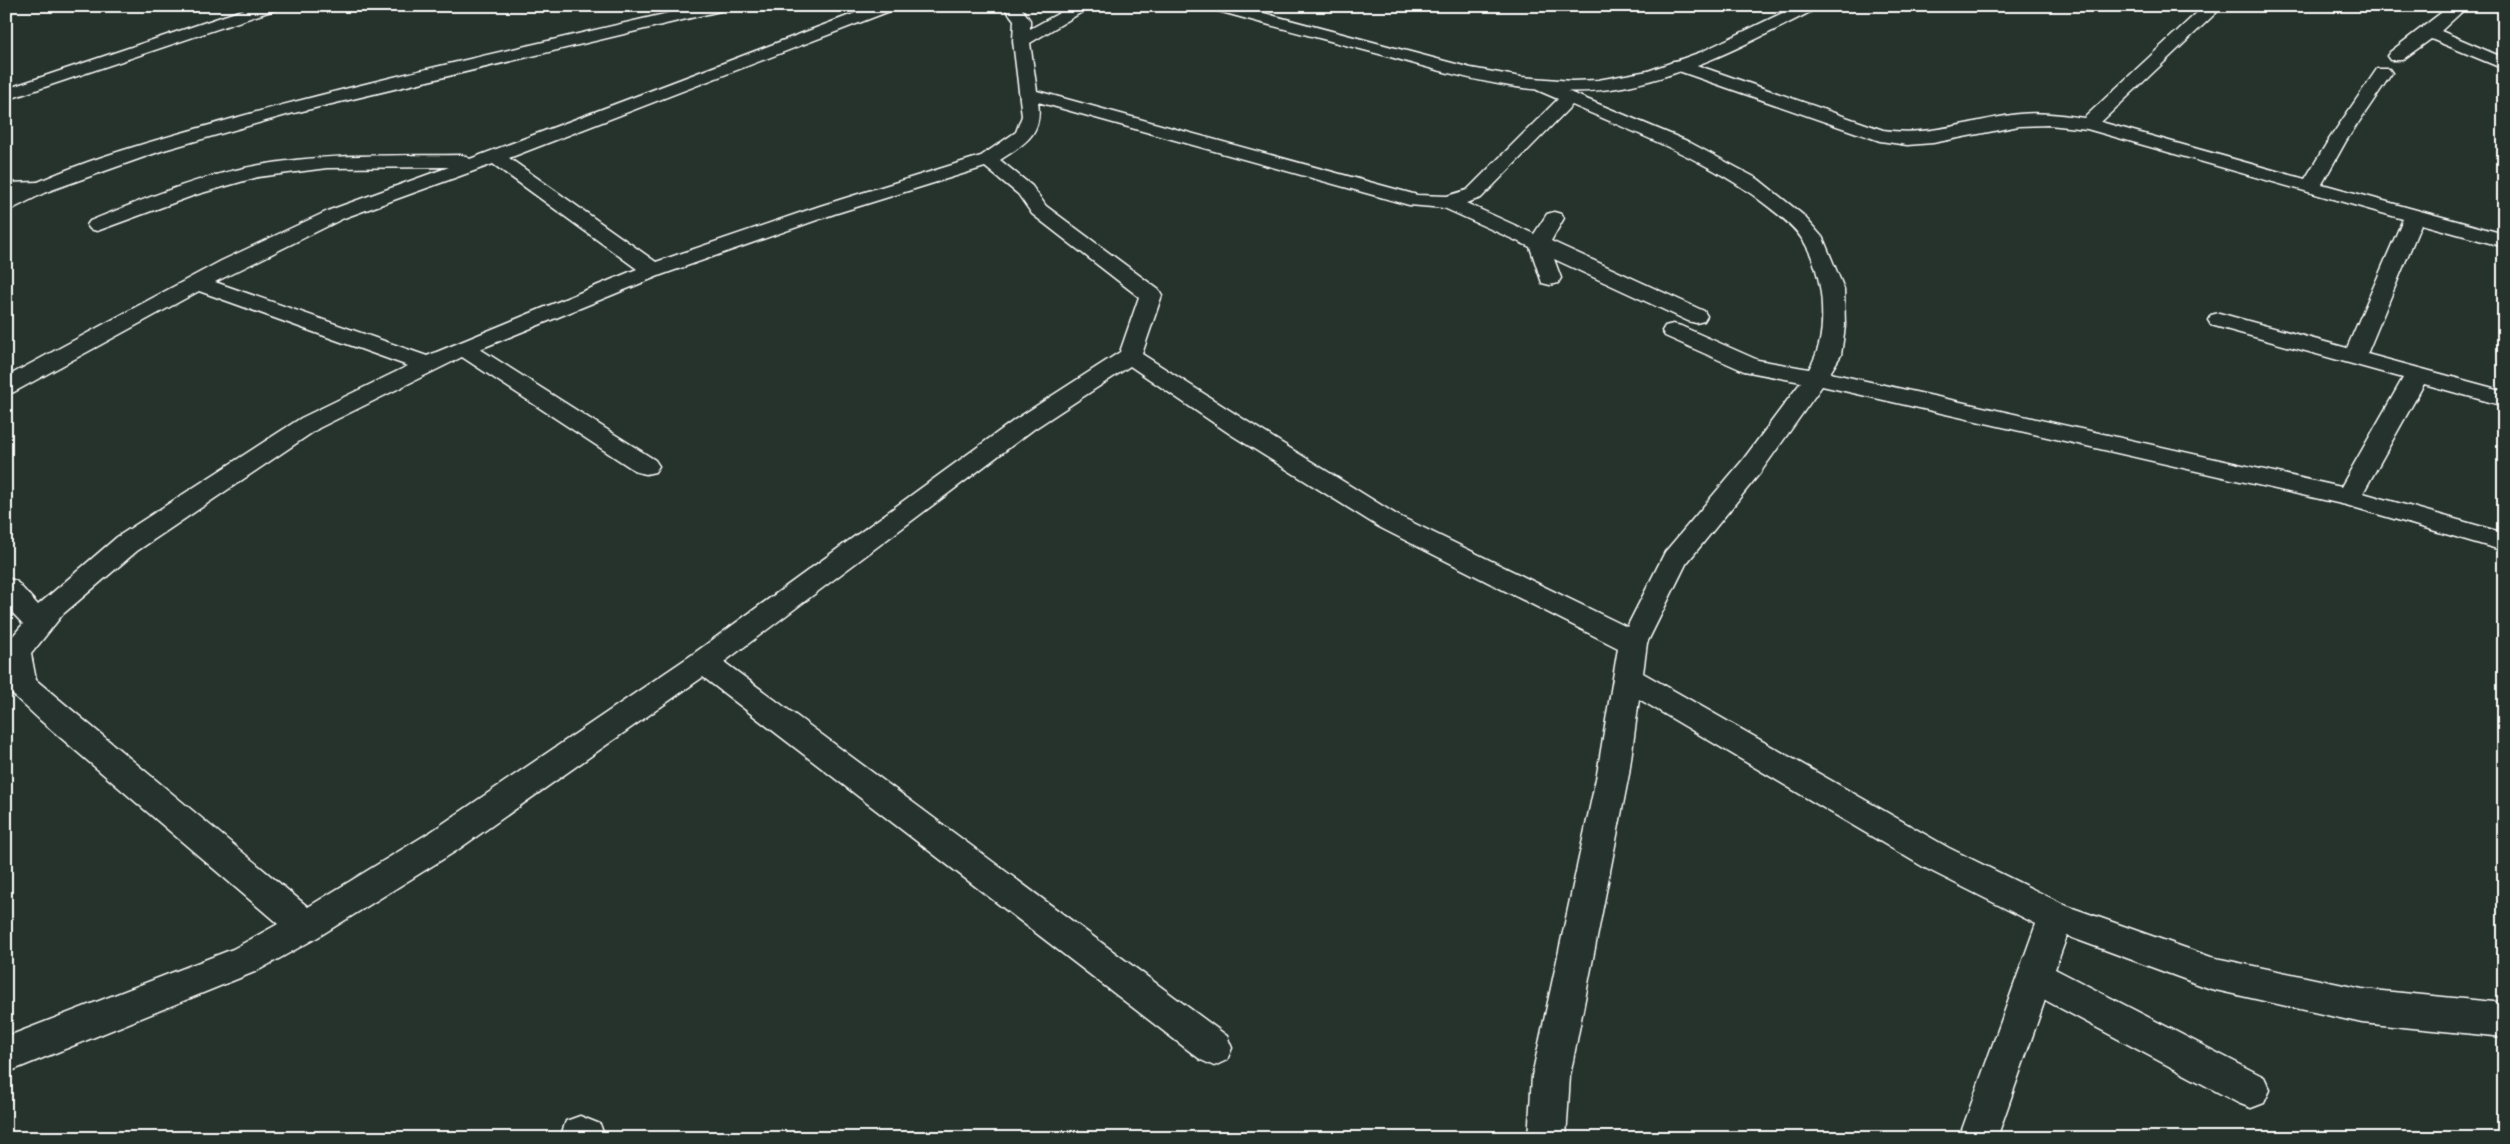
<svg xmlns="http://www.w3.org/2000/svg" width="2510" height="1144" viewBox="0 0 2510 1144" font-family="'Gochi Hand',sans-serif">
	<rect width="100%" height="100%" fill="#26332d"/>
	<filter id="ink" filterUnits="userSpaceOnUse"><feTurbulence type="fractalNoise" baseFrequency=".02" numOctaves="2"/><feDisplacementMap in="SourceGraphic" scale="10" xChannelSelector="R" yChannelSelector="G"/><feConvolveMatrix kernelMatrix="1 2 1 2 8 2 1 2 1" color-interpolation-filters="sRGB"/></filter>
	<g filter="url(#ink)">
		<g fill="none" stroke-linecap="round" stroke-linejoin="round">
			<defs>
				<path id="minor" d="M254 6H279L277 9 6 100V89Z
					M874 6H897L895 9 509 158 656 262 820 206 981 156 1016 132 1022 116 1013 41 1014 20 1003 6H1020L1030 20V29L1072 6H1092L1030 43 1037 91 1417 195 1447 196 1467 190 1558 99 1537 90 1534 86 1537 82 1543 81 1687 141 1758 179 1803 215 1823 238 1844 289 1845 326 1841 355 1830 373 2341 487 2403 378 2211 325 2208 320 2211 315 2219 313 2347 348 2403 219 2087 129 2049 125 2019 126 1933 143 1907 145 1880 141 1673 69 1670 65 1673 61H1685L1883 130C1932 137 1971 120 2019 114 2041 112 2062 115 2084 118L2204 6H2219L2218 11 2101 122 2305 179 2328 141 2377 69H2389L2392 73 2346 141 2322 184 2504 234V247L2421 224 2367 354 2504 391V406L2424 384 2363 493 2504 533V551L2346 505 1822 386 1760 473 1686 564 1647 643 1643 673 1949 848 2067 906 2211 957 2362 989 2504 1003V1037L2362 1023 2211 989 2067 936 2055 969 2264 1077 2270 1090 2264 1103 2251 1108 2238 1103 2045 1000 1997 1138H1959L2036 924 1925 868 1639 699 1629 774 1570 1076 1566 1138H1528L1532 1076 1597 774 1618 648 1379 527 1230 434 1130 366 1034 429 724 662 1227 1036 1232 1048 1227 1060 1214 1066 1201 1060 703 677 456 851 318 937 257 971 6 1073V1037L233 949 278 924 40 720 11 693 7 685 6 644 23 624 6 606V578L16 581 38 605 117 537 301 418 408 366 199 291 14 392 6 394V377L221 261 330 210 449 167 327 168 258 177 195 195 97 231 90 229 87 225 90 221C145 199 201 175 260 165 327 153 394 156 462 155L470 159ZM1038 102 1409 205 1444 208 1530 247 1542 283 1550 285 1558 283 1561 278 1554 259 1688 321 1696 323 1704 321 1707 316 1704 311 1551 241 1564 218 1561 214 1554 212 1547 214 1534 234 1466 203 1481 198 1572 105C1640 135 1712 161 1770 208 1781 217 1794 226 1802 239 1814 255 1822 287 1822 307 1823 329 1821 349 1809 369L1758 360 1681 326 1673 324 1665 326 1662 331 1665 336 1744 371 1801 382 1742 461 1665 552 1627 627 1397 515 1248 422 1142 354 1162 295 1159 290 1046 206 1032 186 1000 160C1024 144 1043 135 1038 102ZM493 164 637 269 427 356 215 282 344 218ZM985 167 1018 194 1032 214 1139 297 1120 352 1016 419 693 654 432 831 308 907 36 680 31 654 63 614 137 551 319 428 462 357 637 472 646 474 655 472 659 466 655 460 480 349 661 275 834 214Z
					M2450 6H2468L2441 31 2504 58V69L2431 39 2402 60H2390L2387 56 2390 52Z
					M39 182 46 184 49 188 46 192 6 195V183Z
					M580 1116 600 1124 605 1138H562L561 1135 566 1121Z"/>
				<path id="secondary" d="M698 6H728L720 11 290 114 164 150 46 192 6 212V198C73 161 157 140 231 119 385 76 543 43 698 6Z
					M1209 6H1237L1471 68 1521 77 1572 81 1598 80 1648 71 1701 52 1797 6H1818L1816 9C1755 40 1695 72 1628 86 1546 103 1461 77 1383 55 1326 40 1268 25 1211 9Z"/>
			</defs>
			<use href="#minor" stroke="#fff" stroke-width="3"/>
			<use href="#secondary" stroke="#fff" stroke-width="3"/>
			<use href="#minor" fill="#26332d" fill-rule="evenodd"/>
			<use href="#secondary" fill="#26332d" fill-rule="evenodd"/>
		</g>
	</g>
	<rect width="2510" height="1144" fill="none" stroke="#26332d" stroke-width="25"/>
	<rect x="12" y="12" width="2485" height="1119" fill="none" stroke="#fff" stroke-width="2" filter="url(#ink)"/>
</svg>
